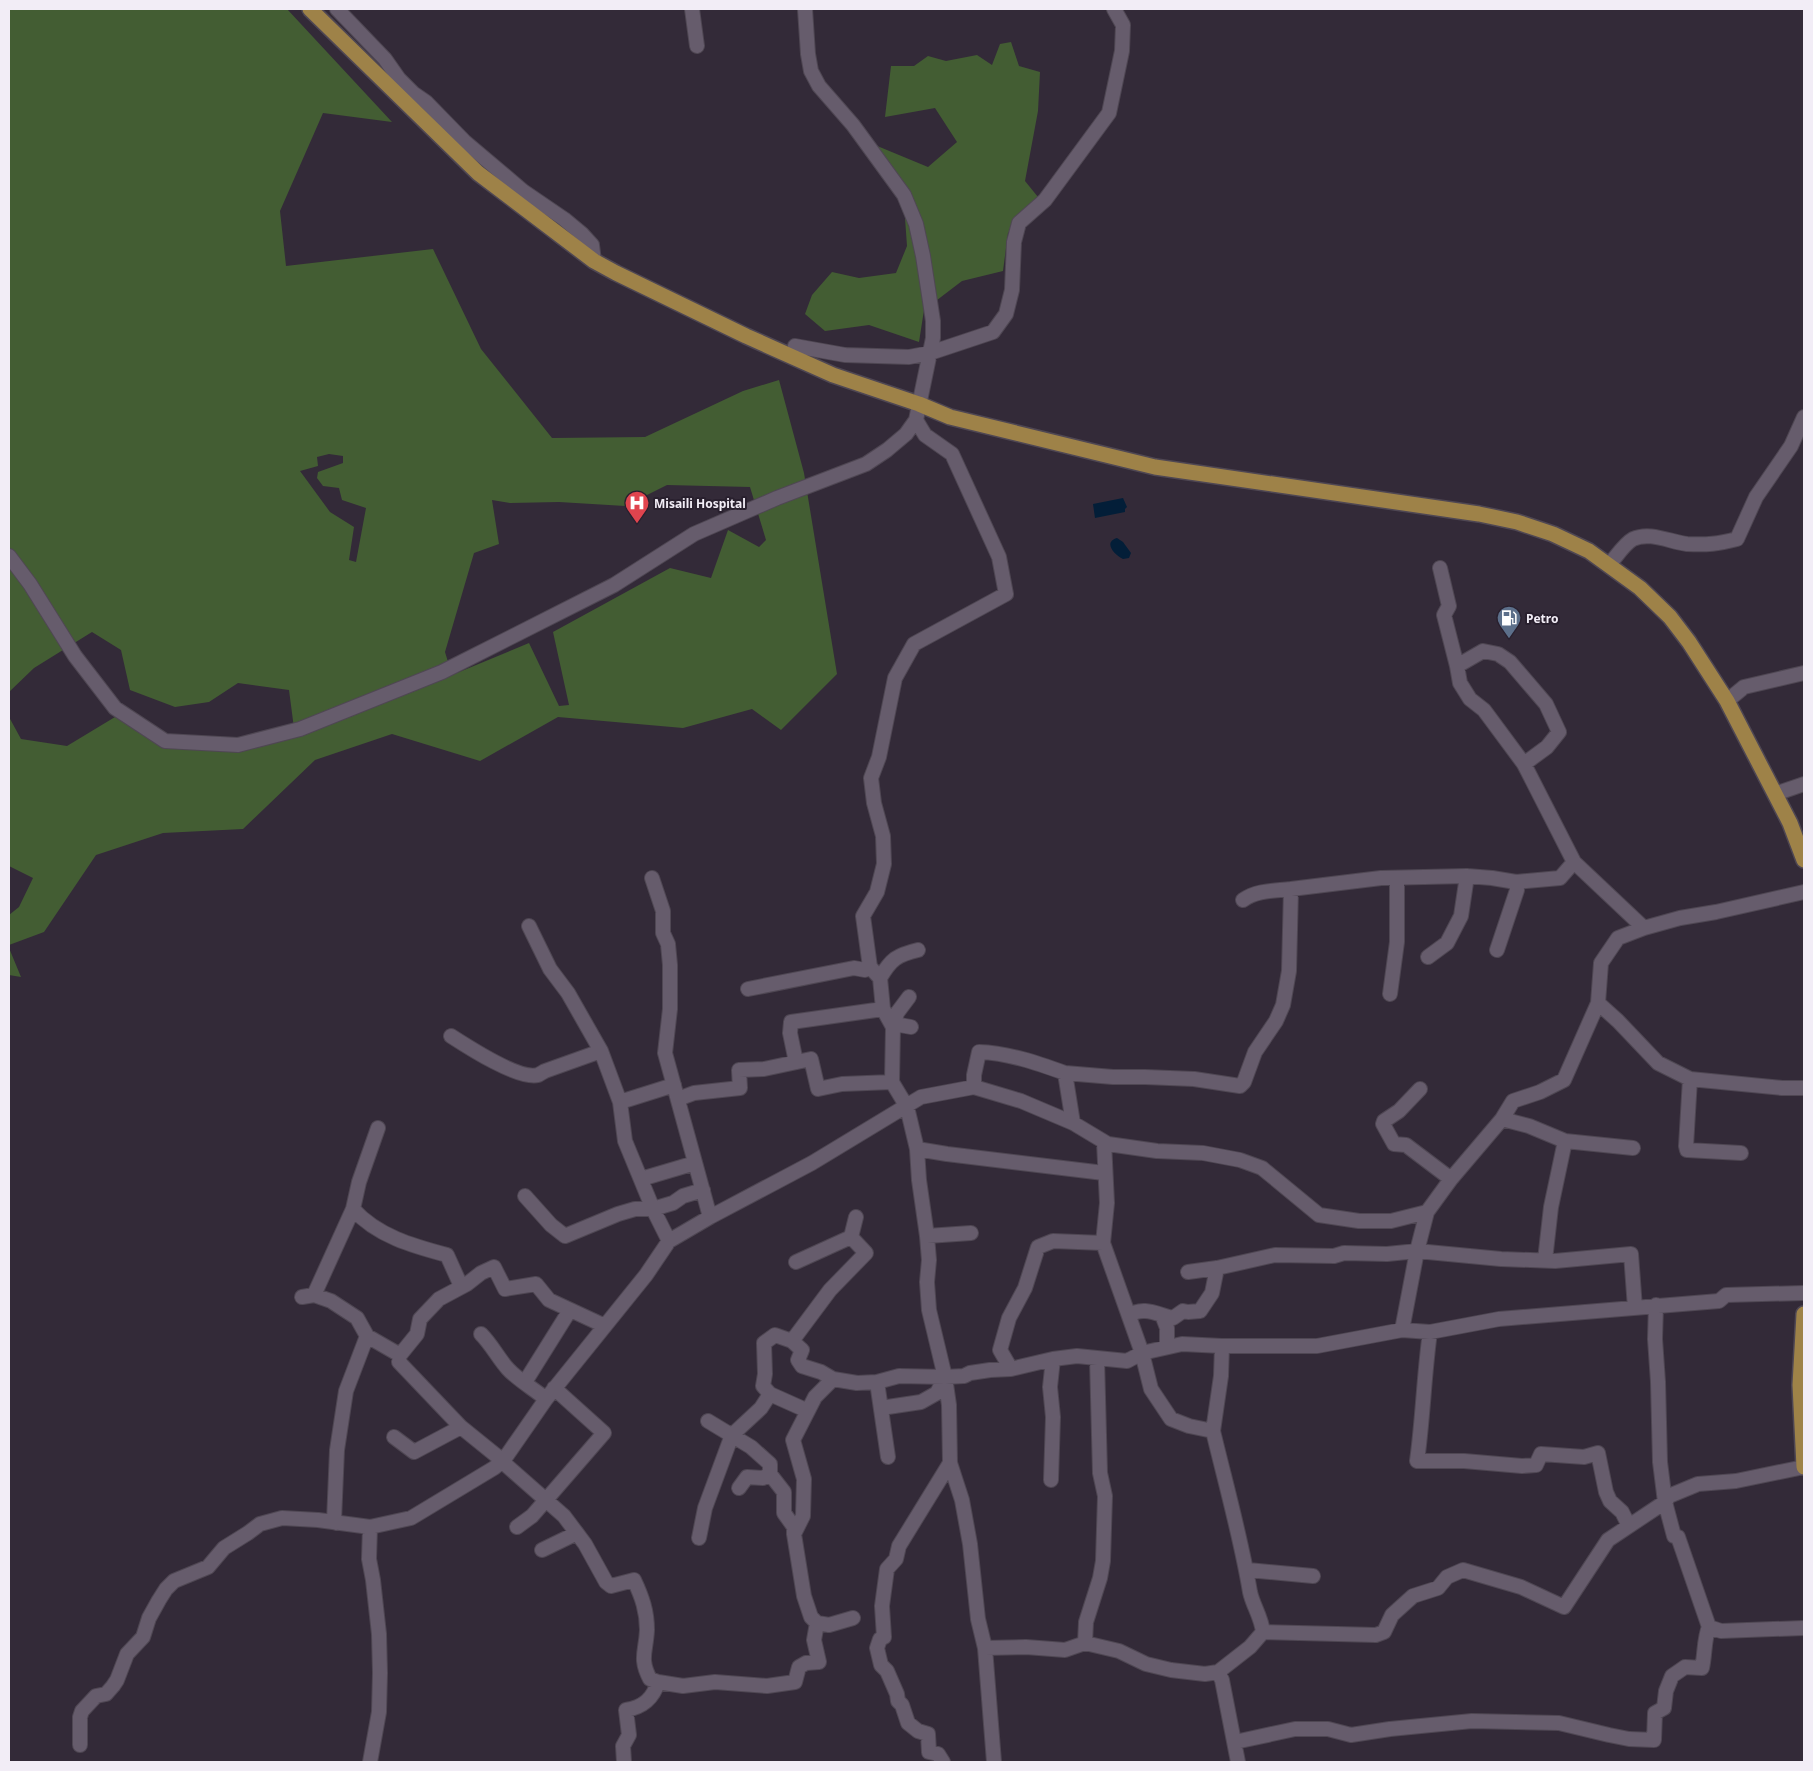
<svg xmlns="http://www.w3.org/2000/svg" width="1813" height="1771" viewBox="0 0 1813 1771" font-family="'Noto Sans',sans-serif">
	<rect width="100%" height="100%" fill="#332a38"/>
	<path fill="#435d33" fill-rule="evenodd" d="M9 9H287L392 122 323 113 280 211 286 266 433 249 481 349 552 438 645 437 743 391 779 380 804 473 837 674 781 730 752 709 683 728 558 717 480 761 392 734 315 760 243 829 163 833 96 855 44 932 9 945V915L19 907 33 878 9 866V717L21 739 67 746 115 717 169 745 295 736 289 690 238 683 209 702 175 707 130 690 121 650 92 632 34 668 9 692ZM329 454 343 456V463L318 472 317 478 323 486 339 488 342 500 366 508 356 562 349 560 354 527 330 512 300 471 318 466 317 457ZM667 485 750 487 766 540 759 547 728 530 711 578 670 568 553 632 569 705 559 706 529 643 452 675 445 652 474 553 499 544 492 500 510 503 559 502 625 506Z
		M1011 42 1019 66 1040 72 1038 111 1025 181 1038 197 1008 233 1003 271 962 281 924 310 919 342 869 325 825 331 805 314 812 295 832 272 859 278 896 273 907 246 904 204 868 158 870 143 928 167 957 142 935 108 885 117 891 66H914L928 56 946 61 977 55 992 65 1000 44Z
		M9 948 21 977 9 975Z"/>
	<path fill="#031e38" d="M1123 498 1127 507 1125 509V512L1095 518 1093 504Z
		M1117 538 1123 542 1131 553 1129 558 1123 559C1114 555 1103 542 1117 538Z"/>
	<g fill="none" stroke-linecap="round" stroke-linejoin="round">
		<defs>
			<path id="minor" d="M337 9 385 59 399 79 413 93 426 102 464 141 523 191 564 219 582 234 592 245 594 261
				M692 9 697 46
				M795 346 845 355 909 357 930 353 993 332 1006 314 1012 290 1014 242 1019 223 1045 200 1109 113 1122 51 1123 25 1114 9
				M916 420 925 435 952 454 999 557 1006 594 914 644 895 678 879 757 871 778 874 803 883 836 884 864 877 892 863 916 870 967 880 978 883 1009 893 1027 892 1082 907 1107 917 1149 919 1180 927 1236 929 1260 927 1282 929 1310 945 1377 949 1405 950 1463 899 1546 896 1559 887 1569 882 1606 884 1637 880 1639 877 1648 881 1665 887 1671 897 1694 898 1701 902 1705 908 1723 918 1731 928 1734 929 1752 938 1754 943 1762
				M9 556 30 584 75 656 115 708 165 741 238 745 300 729 442 672 614 585 694 534 777 498 866 464 887 450 906 434 916 420 933 338V321L923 256 916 224 904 195 853 125 819 86 811 71 808 54 805 9
				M1609 565C1616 557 1624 544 1633 539 1650 531 1670 542 1687 544 1708 545 1717 544 1737 539L1756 497 1791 446 1804 417
				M1440 568 1449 606 1444 615 1457 666 1460 683 1470 699 1484 710 1524 764 1574 862 1644 928
				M1457 666 1483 651 1498 654 1510 662 1546 704 1559 732 1547 747 1524 764
				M1727 701 1744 687 1804 673
				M1775 794 1804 784
				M652 878 663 911V933L668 944 670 965V1009L665 1053 710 1217
				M1243 900C1257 890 1274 891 1291 889
				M529 926 550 969 568 993 601 1051 620 1102 625 1141 653 1209 669 1241
				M1497 950 1517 890 1516 882
				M1428 957 1447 943 1461 916 1467 876
				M880 978C891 959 897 955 918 950
				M748 989 854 968 865 970 870 967
				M1390 994 1397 942V878
				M1598 1003 1618 1021 1658 1063 1690 1079 1782 1088H1804
				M893 1027 897 1013 909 997
				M893 1027 900 1025 911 1027
				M451 1036C468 1047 519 1080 538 1075 540 1074 543 1072 545 1071L601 1051
				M796 1062 790 1033 791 1022 883 1009
				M1065 1073 1113 1077H1145L1194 1079 1240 1086 1244 1082 1255 1052 1276 1021 1283 1005 1289 971 1291 889 1381 878 1467 876 1492 878 1516 882 1560 878 1574 862
				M1690 1079 1686 1146 1687 1150 1741 1153
				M974 1087V1075L979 1052C1009 1053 1037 1063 1065 1073L1073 1123
				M1420 1089 1399 1111 1384 1121 1383 1124 1394 1144 1406 1145 1451 1179
				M678 1099 694 1093 740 1088 739 1070 764 1069 811 1059 818 1089 842 1084 892 1082
				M620 1102 674 1085
				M1502 1119 1529 1126 1565 1141 1633 1148
				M378 1128 359 1182 353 1209C377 1236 413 1246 447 1255L461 1286
				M1104 1142 1107 1203 1103 1243 1142 1353 1151 1389 1171 1419 1189 1426 1213 1431C1226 1485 1241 1538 1250 1592 1253 1606 1261 1616 1263 1632L1250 1647 1218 1672 1222 1680 1238 1762
				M917 1149 947 1154 1104 1173
				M641 1179 695 1163
				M525 1196 551 1225 565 1236 618 1214 635 1209H653L673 1203 683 1196 703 1190
				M927 1236 971 1233
				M1545 1260 1551 1207 1565 1141
				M796 1262 851 1237
				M1188 1272 1217 1268 1275 1255 1334 1256 1344 1253 1387 1254 1417 1251 1501 1259 1555 1261 1631 1254 1635 1308
				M314 1295 353 1209
				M302 1297 314 1295 331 1301 357 1318 367 1336 346 1391 337 1450 334 1521 336 1523
				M1656 1305 1655 1339 1658 1382 1660 1462 1665 1502 1674 1536 1678 1537 1709 1627 1721 1631 1804 1628
				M1162 1315 1167 1328V1347
				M1129 1316C1142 1305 1159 1315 1173 1318L1183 1311 1188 1312 1200 1311 1212 1293 1217 1268
				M1402 1330 1417 1251 1427 1212
				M1430 1332C1424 1375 1423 1418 1417 1461H1464L1522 1466 1536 1465 1541 1454 1584 1457 1598 1453 1606 1492 1610 1501 1622 1512 1629 1526
				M481 1334C492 1345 498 1358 508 1369 518 1380 534 1389 546 1399
				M367 1336 400 1355 417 1334 420 1319 439 1299 467 1284 481 1273 494 1267 505 1289 536 1284 549 1300 605 1326
				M792 1341 802 1350 798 1360 802 1366 821 1372 833 1379
				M400 1355 399 1362 461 1427 503 1461 506 1465 564 1516 585 1544 606 1582 611 1586 634 1580C642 1597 647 1611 647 1630 646 1652 639 1658 650 1679L658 1682C653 1699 643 1707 626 1710L629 1735 623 1746 624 1762
				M1011 1369 1000 1350 1009 1318 1025 1288 1038 1247 1053 1241 1103 1243
				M525 1382 570 1310
				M877 1382 888 1457
				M770 1394 808 1411
				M881 1408 921 1402 937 1393 945 1377
				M708 1421 751 1447 770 1464V1474
				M1213 1431 1221 1376 1222 1346
				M394 1437 414 1452 461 1427
				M950 1463 962 1500 970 1544 978 1619 985 1648 1026 1647 1065 1650 1085 1643 1119 1651 1146 1664 1171 1670 1205 1674 1218 1672
				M1051 1480 1053 1417 1050 1387 1053 1359
				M739 1488 747 1477 763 1478 770 1474 784 1492V1513L794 1527V1534
				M517 1527 532 1516 604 1433 554 1388
				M699 1538 705 1508 732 1435 761 1408 770 1394 763 1386 765 1374 764 1343 775 1335 792 1341 830 1290 866 1253 851 1237 856 1217
				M542 1550 577 1533
				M1248 1570 1313 1576
				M853 1618 829 1625 817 1623 811 1617 804 1596 794 1534 803 1516 804 1479 793 1440 815 1397 833 1379 857 1383 877 1382 899 1376 945 1377 964 1376 970 1373 990 1370 1011 1369 1053 1359 1077 1356 1127 1361 1142 1353 1182 1344 1222 1346H1317L1402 1330 1430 1332 1499 1319 1719 1301 1726 1295 1804 1293
				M1263 1632 1376 1635 1384 1632 1392 1615 1413 1596 1438 1588 1447 1577 1463 1570 1521 1587 1564 1607 1608 1540 1665 1502 1669 1496 1698 1484 1736 1481 1804 1467
				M1085 1643 1086 1622 1100 1578 1103 1561 1105 1496 1100 1473 1097 1359
				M985 1648 994 1762
				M658 1682 683 1686 715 1682 767 1686 795 1682 799 1667 806 1663 819 1662 814 1640 817 1623
				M1235 1742 1295 1729H1328L1351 1735 1390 1729 1472 1721 1559 1723 1609 1735 1629 1739 1654 1740 1655 1713 1664 1708 1666 1691 1672 1676 1685 1667 1702 1668C1705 1655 1704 1638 1709 1627
				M80 1745V1717L82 1711 96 1696 106 1694 113 1686 117 1680 127 1654 143 1637 149 1618 159 1600 166 1589 174 1581 208 1567 224 1548 248 1533 260 1524 282 1518 318 1520 370 1527
				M370 1762 379 1712 380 1673 379 1634 373 1580 369 1559 370 1527 411 1518 494 1468 503 1461 546 1399 646 1275 669 1241 710 1217 812 1163 921 1097 974 1087 1021 1101 1073 1123 1108 1144 1157 1151 1203 1153 1240 1160 1262 1168 1319 1215 1359 1221H1391L1427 1212 1451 1179 1502 1119 1513 1101 1540 1092 1564 1080 1598 1003 1601 963 1618 938 1644 928 1680 918 1716 912 1804 892"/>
			<path id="major" d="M310 9 478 173 594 261 616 273 746 336 833 375 919 404 950 417 1155 467 1479 514 1517 522 1553 534 1589 551 1640 588 1670 617 1689 642 1727 701 1790 823 1804 860
				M1804 1314 1800 1385 1804 1467"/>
		</defs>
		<use href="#minor" stroke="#4f4753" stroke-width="16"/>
		<use href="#major" stroke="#4f4753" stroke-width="18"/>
		<use href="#minor" stroke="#665c6c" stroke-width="14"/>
		<use href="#major" stroke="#9e8248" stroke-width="15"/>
	</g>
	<defs>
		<symbol id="hospital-pin" viewBox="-11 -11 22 30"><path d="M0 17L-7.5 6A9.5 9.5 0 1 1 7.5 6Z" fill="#e0444e" stroke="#29202e"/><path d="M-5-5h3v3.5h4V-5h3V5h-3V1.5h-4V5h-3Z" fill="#fff"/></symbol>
		<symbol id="fuel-pin" viewBox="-11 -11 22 30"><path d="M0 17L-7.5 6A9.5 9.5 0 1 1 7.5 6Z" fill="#5c6f8a" stroke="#29202e"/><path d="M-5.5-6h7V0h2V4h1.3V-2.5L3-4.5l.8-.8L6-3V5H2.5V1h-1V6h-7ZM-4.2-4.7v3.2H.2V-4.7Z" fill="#fff"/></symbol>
	</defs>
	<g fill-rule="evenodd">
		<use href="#hospital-pin" x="623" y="489" width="28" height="38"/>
		<use href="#fuel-pin" x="1495" y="604" width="28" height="38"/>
	</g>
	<g text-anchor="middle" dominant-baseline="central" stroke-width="4" stroke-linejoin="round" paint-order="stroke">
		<g font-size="12" font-weight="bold" fill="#f2edf6" stroke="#29202e" text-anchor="start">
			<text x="654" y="503">Misaili Hospital</text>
			<text x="1526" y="618">Petro</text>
		</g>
	</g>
	<rect width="1813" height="1771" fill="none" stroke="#f2edf6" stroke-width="20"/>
</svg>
